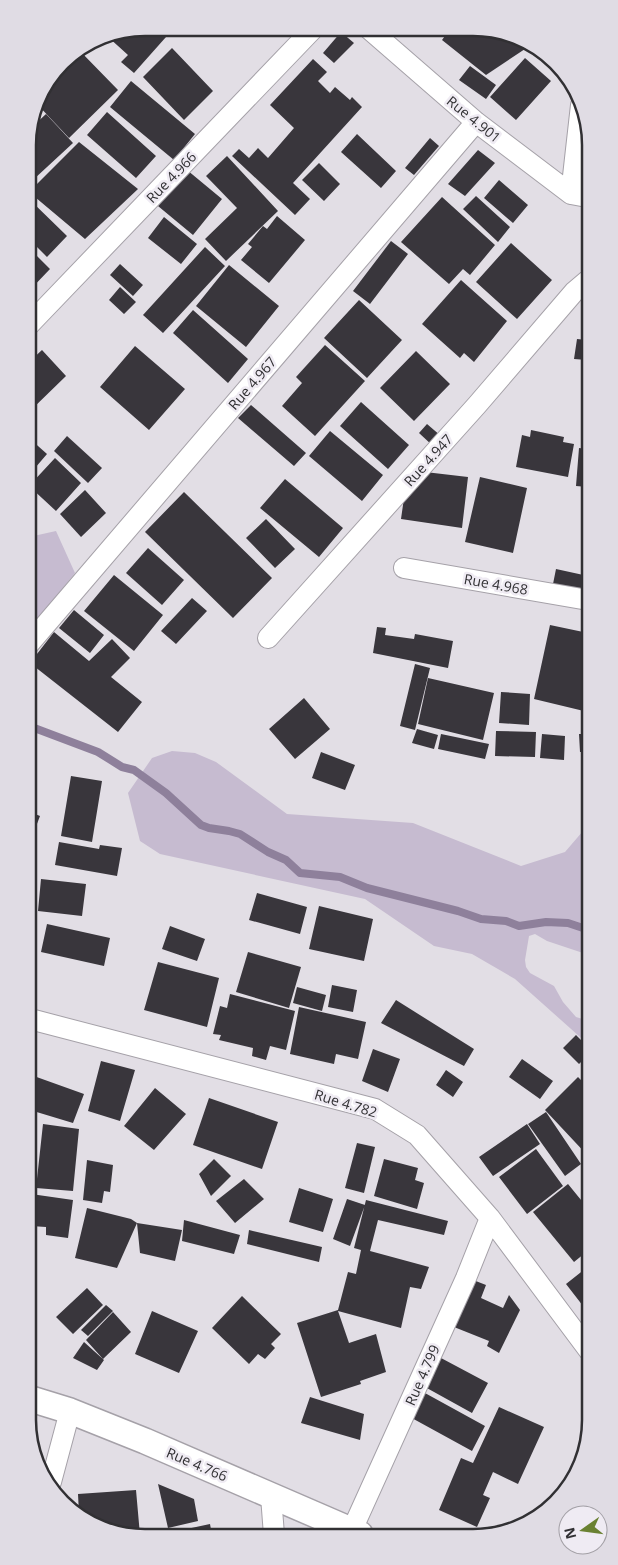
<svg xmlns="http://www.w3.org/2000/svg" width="618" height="1565" viewBox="0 0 618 1565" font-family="'Open Sans',sans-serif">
	<rect width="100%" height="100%" fill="#e2dee5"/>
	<path fill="#c6bbd0" d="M56 531 75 573 29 630V537Z
		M172 751 195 753 216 762 287 814 413 823 521 866 565 852 589 824V955L547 941 535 934 529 936 525 960 526 967 530 973 554 986 563 1002 576 1017 589 1021V1045L515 979 472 954 434 946 365 899 160 854 140 841 128 793 152 758Z"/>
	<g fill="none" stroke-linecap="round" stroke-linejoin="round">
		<path stroke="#8e809b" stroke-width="8" d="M29 726 98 752 122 767 134 770 166 793 201 825 209 828 229 831 240 834 268 852 286 860 300 873 340 877 367 888 458 911 481 919 506 921 519 926 546 922 568 923 589 930"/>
	</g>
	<path fill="#39363c" d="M145 28H174L134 73 121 62 128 55 107 36 109 35Z
		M212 28H231L224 37Z
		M450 29 495 30 528 47 486 75 442 40Z
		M341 32 354 43 334 63 323 53Z
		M172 48 213 91 184 120 143 77Z
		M79 50 118 90 69 138 37 104 40 93 65 61Z
		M525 58 551 81 516 120 490 97Z
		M313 59 327 72 318 81 330 93 335 87 350 100 352 97 362 107 293 183 310 199 295 215 232 156 239 149 249 158 258 148 268 158 294 128 270 105Z
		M470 66 496 85 486 99 459 80Z
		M131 81 195 134 174 160 110 107Z
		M107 112 156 156 136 178 87 135Z
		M46 114 73 143 34 179 28 173V137L30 129Z
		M357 134 396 171 381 188 341 152Z
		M430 138 439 146 414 175 405 168Z
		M79 142 138 189 85 239 29 192Z
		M478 150 495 163 465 196 448 184Z
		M227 156 278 211 226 261 205 239 237 208 206 176Z
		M319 163 340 184 324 201 302 180Z
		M187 170 222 199 193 235 158 206Z
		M499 180 528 205 513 223 484 198Z
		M476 196 510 227 498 242 463 209Z
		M442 197 495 245 470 275 463 269 449 284 401 242Z
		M28 198 67 236 47 257 28 238Z
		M277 216 305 240 269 283 241 260 252 247 248 244 263 226 267 229Z
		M164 217 197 244 181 264 148 238Z
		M391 241 408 254 370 304 353 291Z
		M511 243 552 280 517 319 476 282Z
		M28 247 50 269 28 292Z
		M205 247 225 266 163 333 143 315Z
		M120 264 143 285 133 296 110 275Z
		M229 265 279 306 246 347 196 306Z
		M461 280 507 321 474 362 464 353 460 358 422 324Z
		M120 287 136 302 124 314 109 300Z
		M359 300 402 340 367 378 324 338Z
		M193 310 248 359 228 383 173 333Z
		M577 339 587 340V360L574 359Z
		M325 345 365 381 315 436 282 406 302 383 296 377Z
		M135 346 185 389 149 430 100 387Z
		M42 350 66 376 29 412 28 363Z
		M416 351 450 384 414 421 380 388Z
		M361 402 409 445 388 469 340 426Z
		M251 405 306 453 294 466 238 418Z
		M427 424 441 436 433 446 419 433Z
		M531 430 564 437 563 442 574 444 568 477 516 467 522 435 530 437Z
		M330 431 383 475 362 501 309 456Z
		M67 436 102 468 88 483 54 451Z
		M29 438 47 454 29 475Z
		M579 448 587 449 588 487 576 486Z
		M55 458 81 483 56 511 29 486Z
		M408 470 468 477 462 528 401 519Z
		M480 477 527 488 513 553 465 542Z
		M285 479 343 528 319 557 260 508Z
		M85 490 106 513 81 537 60 514Z
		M184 492 272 578 233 618 145 532Z
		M266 519 295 549 275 568 246 538Z
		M148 548 184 580 162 605 126 573Z
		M556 569 588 576V591L553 584Z
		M114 575 163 615 134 651 84 611Z
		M192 598 207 611 176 644 161 631Z
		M74 610 104 635 90 653 59 628Z
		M550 625 588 633V712L534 699Z
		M377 627 386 628 385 635 414 639 415 634 453 641 448 668 373 653Z
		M54 632 89 661 112 639 130 658 111 677 142 702 118 732 30 663Z
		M415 664 430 668 415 730 400 726Z
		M428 678 494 693 483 740 418 724Z
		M501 692 530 694 529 725 499 723Z
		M304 698 330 729 295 759 269 729Z
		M417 729 438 735 434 749 412 743Z
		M496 731 536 732 535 757 495 756Z
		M441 734 489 744 485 759 438 749Z
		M542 734 565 736 564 760 540 758Z
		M579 734H588V752H580Z
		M321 752 355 765 345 790 312 778Z
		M71 776 102 781 92 842 61 836Z
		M30 812 40 816 32 837H30Z
		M59 842 99 849 100 845 122 848 117 876 55 865Z
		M41 879 86 884 82 916 38 911Z
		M257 893 307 907 300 934 249 920Z
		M319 906 373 919 364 961 309 949Z
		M47 924 110 938 104 966 41 952Z
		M170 926 205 939 197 961 162 949Z
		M248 952 301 967 289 1008 236 992Z
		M158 962 219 978 207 1027 144 1010Z
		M332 985 357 990 353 1012 328 1007Z
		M297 987 326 995 322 1011 293 1003Z
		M230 994 295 1011 286 1050 270 1046 266 1060 252 1056 253 1048 219 1040 221 1035 213 1034 220 1006 227 1008Z
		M396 1000 474 1049 464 1066 381 1023Z
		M299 1007 366 1022 358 1059 336 1054 334 1064 290 1054Z
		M576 1035 589 1048V1054L579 1064 563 1048Z
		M373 1049 400 1059 388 1092 362 1081Z
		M522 1059 553 1081 540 1099 509 1077Z
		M101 1061 135 1070 120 1121 88 1111Z
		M446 1070 463 1082 453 1097 436 1085Z
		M31 1075 84 1094 73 1123 30 1110Z
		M578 1077 587 1086 589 1083V1157L545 1110Z
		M155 1088 186 1114 154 1150 124 1126Z
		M209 1098 278 1122 262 1169 193 1145Z
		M546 1112 581 1164 565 1176 528 1124Z
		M43 1124 79 1129 73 1191 36 1188Z
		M527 1124 540 1144 493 1176 479 1157Z
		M357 1143 375 1147 364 1193 345 1188Z
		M536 1149 563 1186 527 1214 499 1177Z
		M214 1159 231 1176 211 1196 199 1174Z
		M384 1159 418 1168 415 1180 424 1183 417 1209 374 1196Z
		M87 1160 113 1165 110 1192 104 1191 102 1203 83 1200Z
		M244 1179 264 1199 235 1223 216 1201Z
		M568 1184 590 1211V1249L574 1262 533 1212Z
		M299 1188 333 1199 323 1232 289 1222Z
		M31 1194 73 1200 68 1238 46 1235V1227L31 1226Z
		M347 1199 365 1205 350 1246 333 1239Z
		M366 1200 448 1221 444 1235 378 1220 370 1251 429 1267 421 1289 410 1287 401 1328 338 1311 349 1343 376 1334 386 1372 360 1381 361 1384 321 1397 297 1323 338 1310 348 1272 356 1274 361 1250 354 1248Z
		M87 1208 131 1219 137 1223 117 1268 75 1258Z
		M184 1220 240 1235 234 1254 182 1241Z
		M137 1223 182 1230 175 1261 140 1253Z
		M249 1230 322 1247 319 1262 247 1244Z
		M590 1265V1315L566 1284Z
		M463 1276 486 1285 481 1298 503 1308 509 1295 520 1310 499 1353 487 1346 489 1341 444 1323Z
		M87 1288 103 1305 73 1334 56 1317Z
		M242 1296 281 1334 271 1344 275 1348 265 1359 258 1354 249 1364 212 1328Z
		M106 1305 113 1311 88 1336 81 1330Z
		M152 1311 198 1331 179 1373 135 1354Z
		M113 1312 131 1332 103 1359 86 1340Z
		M84 1342 104 1360 97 1370 73 1358Z
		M441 1358 488 1383 472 1413 425 1387Z
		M414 1387 485 1426 472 1451 399 1411Z
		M310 1397 364 1414 360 1440 301 1423Z
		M499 1407 544 1427 518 1484 493 1472 483 1495 490 1498 477 1527 439 1510 461 1458 473 1463Z
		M158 1484 194 1499 198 1521 168 1528Z
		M136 1490 140 1535H123L79 1514 78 1494Z
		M210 1524 212 1535H168V1533Z"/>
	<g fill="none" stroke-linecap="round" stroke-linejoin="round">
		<defs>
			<path id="minor" d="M369 29 476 122 571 194 587 197
				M571 194 581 105
				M28 326 313 29
				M404 568 588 600
				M268 638 477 405 574 292 587 281
				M29 644 476 122
				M30 1019 375 1109 417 1135 490 1218 590 1352
				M51 1482 70 1411
				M271 1496 274 1535
				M352 1530 466 1278 490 1218"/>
			<path id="tertiary" d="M31 1399 70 1411 145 1441 360 1534"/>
		</defs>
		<use href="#minor" stroke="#a5a1a8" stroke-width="22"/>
		<use href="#tertiary" stroke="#a5a1a8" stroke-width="28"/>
		<use href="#minor" stroke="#fff" stroke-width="20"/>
		<use href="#tertiary" stroke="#fff" stroke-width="25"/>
	</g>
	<g text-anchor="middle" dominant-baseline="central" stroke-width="5" stroke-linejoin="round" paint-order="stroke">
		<g font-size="14" fill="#313033" stroke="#efebf3">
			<text transform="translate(474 119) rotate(39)">Rue 4.901</text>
			<text transform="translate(171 177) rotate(-46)">Rue 4.966</text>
			<text transform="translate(252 383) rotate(-49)">Rue 4.967</text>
			<text transform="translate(428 460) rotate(-48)">Rue 4.947</text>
			<text transform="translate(496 584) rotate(10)">Rue 4.968</text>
			<text transform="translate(346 1103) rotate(17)">Rue 4.782</text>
			<text transform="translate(422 1375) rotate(-66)">Rue 4.799</text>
			<text transform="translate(197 1464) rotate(23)">Rue 4.766</text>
		</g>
	</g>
	<path d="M0 0H618V1565H0ZM145 36H473A109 109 0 0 1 582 145V1420A109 109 0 0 1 473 1529H145A109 109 0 0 1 36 1420V145A109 109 0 0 1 145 36Z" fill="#e0dce4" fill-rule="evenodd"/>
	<path fill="none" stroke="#313033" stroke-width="2.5" d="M145 36H473A109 109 0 0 1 582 145V1420A109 109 0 0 1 473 1529H145A109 109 0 0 1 36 1420V145A109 109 0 0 1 145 36Z"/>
	<g transform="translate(583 1530) rotate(256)"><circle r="24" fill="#efebf3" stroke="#a3a0a6"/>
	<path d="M0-4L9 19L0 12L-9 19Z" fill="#6a8132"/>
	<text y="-8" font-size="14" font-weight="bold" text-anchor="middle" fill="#313033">N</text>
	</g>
</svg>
